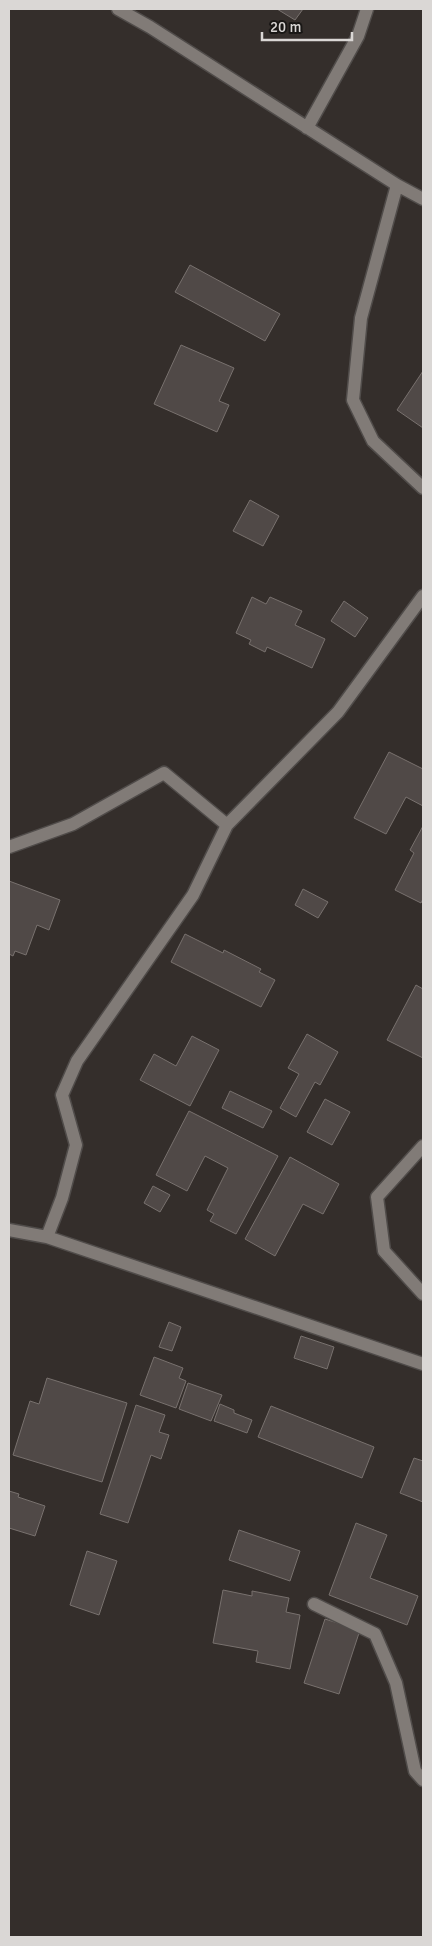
<svg xmlns="http://www.w3.org/2000/svg" width="432" height="1946" viewBox="0 0 432 1946" font-family="Signika,sans-serif">
	<rect width="100%" height="100%" fill="#342e2b"/>
	<path fill="#504947" stroke="#78716e" d="M277 9H303L295 20Z
		M190 265 280 314 265 341 175 292Z
		M181 345 234 368 219 401 229 405 217 432 154 404Z
		M423 371V428L397 410Z
		M250 500 279 516 263 546 233 531Z
		M252 597 266 604 270 597 302 611 295 625 325 639 312 668 267 647 265 652 249 644 251 640 236 633Z
		M344 601 368 618 355 637 331 621Z
		M389 752 423 769V806L406 797 386 834 354 818Z
		M423 826V899L421 903 395 890 414 853 410 850Z
		M9 881 60 900 49 930 37 925 26 955 15 951 13 956 9 954Z
		M303 889 328 902 318 918 295 905Z
		M185 934 223 953 224 950 261 969 259 972 275 980 261 1007 171 962Z
		M416 985 423 989V1058L387 1040Z
		M307 1034 338 1052 320 1085 315 1082 296 1117 280 1108 299 1074 288 1068Z
		M192 1036 219 1050 190 1106 140 1080 154 1054 176 1066Z
		M230 1091 272 1111 263 1128 222 1108Z
		M325 1099 350 1112 332 1145 307 1132Z
		M189 1111 278 1156 236 1234 210 1221 214 1214 207 1210 228 1168 205 1156 187 1191 156 1175Z
		M290 1157 339 1184 323 1214 303 1204 275 1256 245 1239Z
		M153 1186 170 1195 160 1212 144 1203Z
		M169 1322 181 1327 172 1351 159 1347Z
		M301 1336 334 1347 327 1369 294 1358Z
		M154 1357 183 1368 179 1378 186 1381 176 1408 140 1395Z
		M47 1378 127 1403 102 1482 13 1455 30 1401 39 1404Z
		M188 1383 222 1395 211 1421 179 1409Z
		M220 1404 234 1410V1413L252 1420 247 1433 214 1421Z
		M136 1405 165 1415 159 1432 169 1435 161 1459 151 1455 128 1523 100 1514Z
		M271 1406 374 1447 362 1478 258 1437Z
		M414 1458 423 1461V1502L400 1493Z
		M9 1491 19 1494 18 1497 45 1506 35 1536 9 1528Z
		M356 1523 387 1535 370 1578 418 1596 407 1625 329 1595Z
		M239 1530 300 1551 290 1581 229 1560Z
		M87 1551 117 1561 99 1615 70 1605Z
		M223 1590 252 1596V1591L289 1598 286 1612 300 1615 290 1669 256 1662 258 1651 213 1643Z
		M325 1619 360 1630 339 1694 304 1683Z"/>
	<g fill="none" stroke-linecap="round" stroke-linejoin="round">
		<defs>
			<path id="minor" d="M118 9 150 27 397 185 423 199
				M307 128 358 36 367 9
				M397 185 361 318 353 400 373 441 423 488
				M9 847 73 824 164 773 227 825
				M423 1146 377 1197 384 1251 423 1294
				M9 1230 47 1237 423 1364
				M47 1237 62 1198 76 1145 62 1095 77 1061 193 895 227 825 338 712 423 596
				M314 1604 375 1634 396 1683 415 1771 423 1780"/>
		</defs>
		<use href="#minor" stroke="#504c4a" stroke-width="15"/>
		<use href="#minor" stroke="#817b77" stroke-width="12"/>
	</g>
	<rect width="432" height="1946" fill="none" stroke="#dad7d5" stroke-width="20"/>
	<path d="M262 32v8h90v-8" fill="none" stroke="#dad7d5" stroke-width="2.5"/>
	<text x="270" y="32" font-size="15" fill="#dad7d5" stroke="#191715" stroke-width="4" paint-order="stroke">20 m</text>
</svg>
